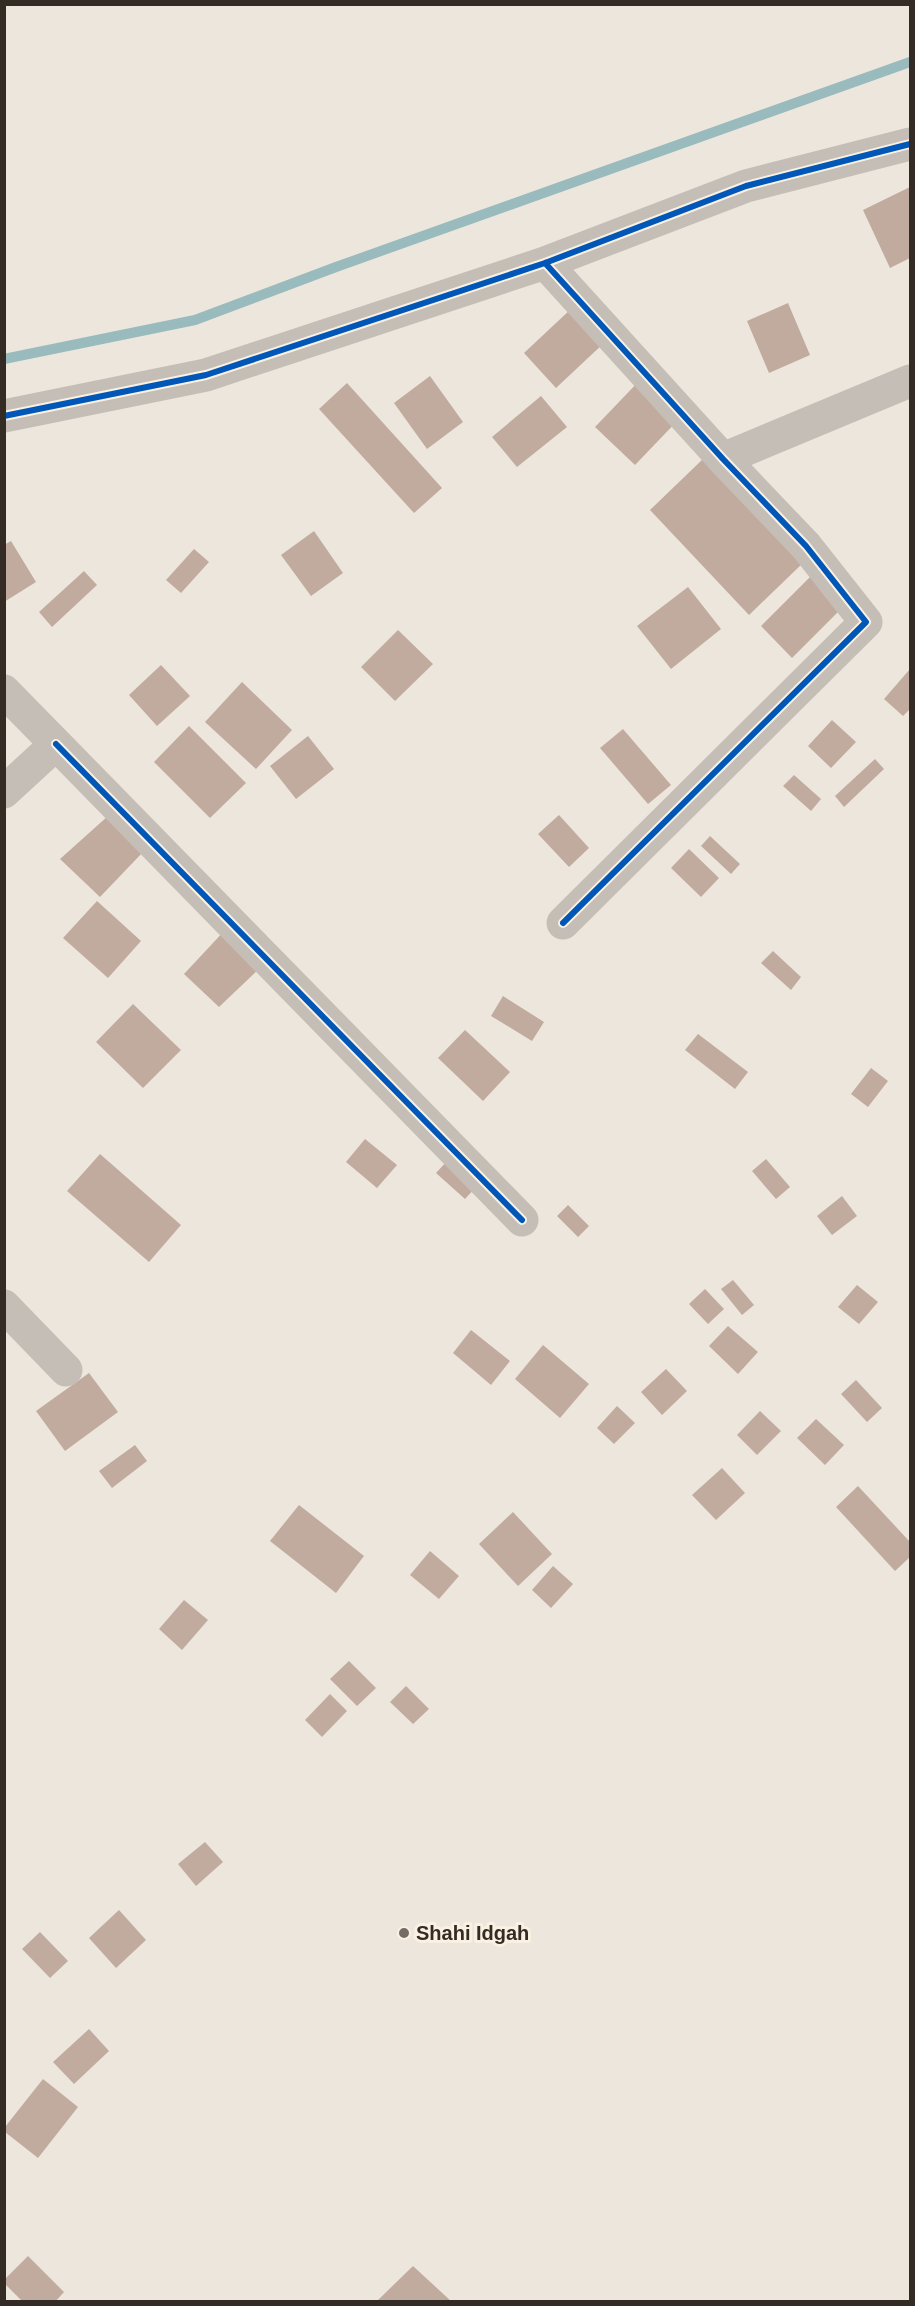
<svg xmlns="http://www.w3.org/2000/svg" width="915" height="2306" viewBox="0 0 915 2306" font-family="Helvetica,sans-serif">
	<rect width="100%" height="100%" fill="#ece6dd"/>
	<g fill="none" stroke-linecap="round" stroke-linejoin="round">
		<path stroke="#99bbbe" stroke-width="10" d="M4 359 195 320 336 267 910 62"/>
	</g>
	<path fill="#c1ab9e" d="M910 187V258L890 268 863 210Z
		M788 303 810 355 769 373 747 321Z
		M572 308 605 342 556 388 524 353Z
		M430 376 463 422 427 449 394 403Z
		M641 379 681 417 635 465 595 427Z
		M347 383 442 488 414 513 319 409Z
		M541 396 567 427 517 467 492 437Z
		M704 458 803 563 749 615 650 510Z
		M314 531 343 573 311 596 281 555Z
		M11 541 36 582 4 602V545Z
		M194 549 209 562 181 593 166 580Z
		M84 571 97 585 52 627 39 612Z
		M811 576 841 609 792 658 761 626Z
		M688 587 721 629 671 669 637 626Z
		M398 630 433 664 395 701 361 667Z
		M161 665 190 696 157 726 129 695Z
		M910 669V709L903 716 884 699Z
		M242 682 292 730 256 769 205 722Z
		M832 720 856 742 831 768 808 746Z
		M189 726 246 783 210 818 154 762Z
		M623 729 671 785 648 804 600 748Z
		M308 736 334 769 296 799 270 766Z
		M875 759 884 769 844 807 835 796Z
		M794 775 821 799 811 811 783 786Z
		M559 815 589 848 569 867 538 834Z
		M108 816 144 851 100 897 60 859Z
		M710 836 740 864 731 874 701 846Z
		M689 849 719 878 701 897 671 868Z
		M97 901 141 941 108 978 63 938Z
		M227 928 263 965 219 1007 184 974Z
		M773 951 801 977 791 990 761 963Z
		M503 996 544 1022 532 1041 491 1016Z
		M133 1004 181 1050 143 1088 96 1042Z
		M465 1030 510 1072 483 1101 438 1058Z
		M698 1034 748 1072 735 1089 685 1050Z
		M871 1068 888 1081 868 1107 851 1094Z
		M365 1139 397 1165 377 1188 346 1162Z
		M100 1154 181 1225 149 1262 67 1191Z
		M766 1159 790 1187 776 1199 752 1171Z
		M448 1160 477 1186 465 1199 436 1173Z
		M842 1196 857 1216 832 1235 817 1216Z
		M568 1205 589 1226 578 1237 557 1216Z
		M733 1280 754 1305 742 1315 721 1289Z
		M857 1285 878 1302 859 1324 838 1307Z
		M705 1289 724 1309 708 1324 689 1304Z
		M728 1326 758 1352 738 1374 709 1346Z
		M471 1330 510 1361 491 1385 453 1353Z
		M543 1345 589 1384 560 1418 515 1379Z
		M666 1369 687 1391 662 1415 641 1392Z
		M89 1373 118 1412 65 1451 36 1411Z
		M856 1380 882 1408 867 1422 841 1394Z
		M617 1406 635 1423 614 1444 597 1428Z
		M760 1411 781 1431 757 1455 737 1435Z
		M816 1419 844 1445 825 1465 797 1438Z
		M135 1445 147 1461 112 1488 99 1471Z
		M722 1468 745 1493 716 1520 692 1495Z
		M858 1486 910 1542V1557L895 1571 836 1507Z
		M299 1505 364 1556 336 1593 270 1541Z
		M513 1512 552 1554 518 1586 479 1544Z
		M430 1551 459 1576 439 1599 410 1575Z
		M553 1566 573 1584 551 1608 532 1590Z
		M184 1600 208 1620 182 1650 159 1629Z
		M349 1661 376 1688 357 1706 330 1679Z
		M406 1686 429 1709 413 1724 390 1702Z
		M330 1694 347 1711 322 1737 305 1720Z
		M205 1842 223 1862 196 1886 178 1864Z
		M119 1910 146 1940 116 1968 89 1938Z
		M40 1932 68 1961 50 1978 22 1949Z
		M89 2029 109 2051 74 2084 53 2062Z
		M43 2079 78 2107 38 2158 5 2132V2127Z
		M28 2256 64 2292 55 2302H23L4 2283V2280Z
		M413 2266 452 2302H376Z"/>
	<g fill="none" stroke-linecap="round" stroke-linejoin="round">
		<path stroke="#c4beb7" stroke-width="33" d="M545 263 723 459 806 546 866 622 563 923
			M4 416 206 375 545 263 746 186 910 144
			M723 459 910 381
			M4 691 56 744 4 792
			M56 744 522 1220
			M4 1306 66 1370"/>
		<defs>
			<path id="cycleway" d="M545 263 723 459 806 546 866 622 563 923
				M4 416 206 375 545 263 746 186 910 144
				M56 744 522 1220"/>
		</defs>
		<use href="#cycleway" stroke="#faf1e3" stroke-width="10"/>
		<use href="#cycleway" stroke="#0057b8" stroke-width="6"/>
	</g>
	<circle fill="#746c65" stroke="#faf1e3" stroke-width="2" cx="404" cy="1933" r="6"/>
	<g text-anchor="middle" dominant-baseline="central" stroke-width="6" stroke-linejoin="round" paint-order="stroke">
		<g font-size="20" font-weight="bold" fill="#342b25" stroke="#faf1e3" text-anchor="start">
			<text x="416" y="1933">Shahi Idgah</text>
		</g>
	</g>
	<rect width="915" height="2306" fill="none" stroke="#342b25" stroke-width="12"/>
</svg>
